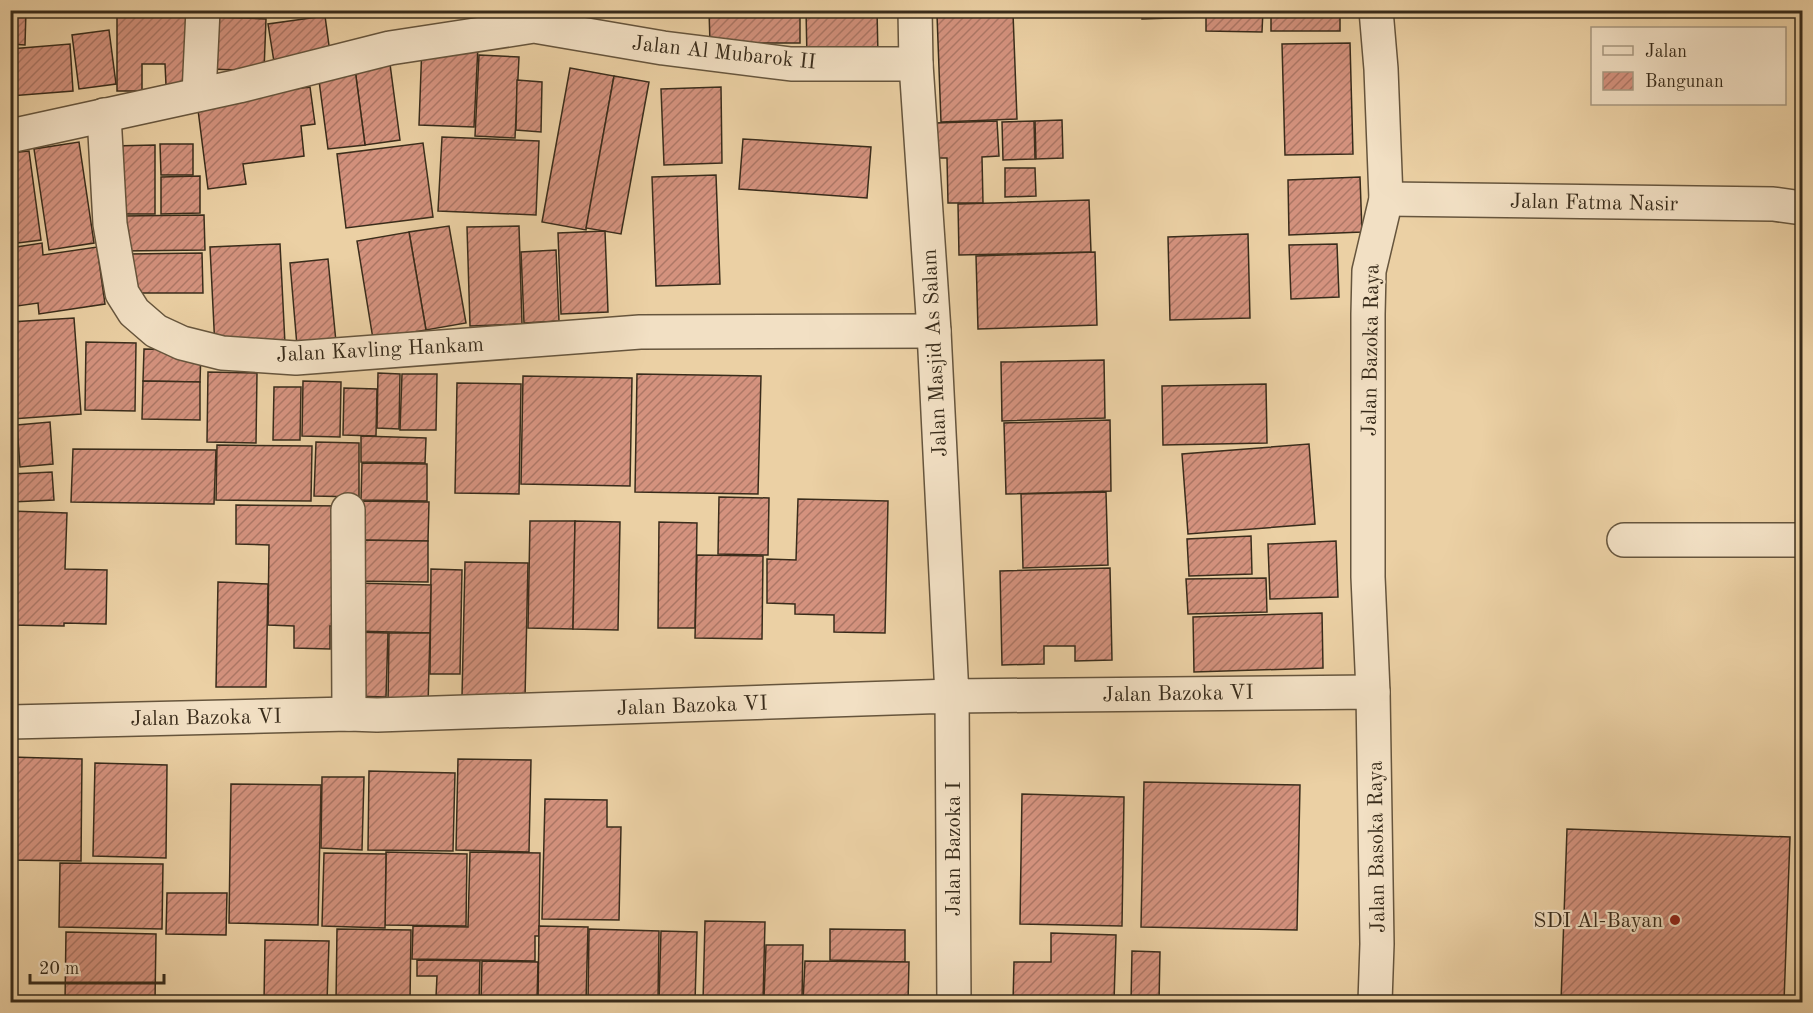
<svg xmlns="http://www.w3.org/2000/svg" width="1813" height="1013" viewBox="0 0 1813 1013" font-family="'Old Standard TT',serif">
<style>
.building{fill:url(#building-hatch);stroke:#392c1b;stroke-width:1.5}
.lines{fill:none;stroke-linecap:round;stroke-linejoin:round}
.minor-casing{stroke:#66553d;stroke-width:36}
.tertiary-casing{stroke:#66553d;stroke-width:36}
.minor{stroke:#f2e0c4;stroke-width:33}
.tertiary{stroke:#f2e0c4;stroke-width:33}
.poi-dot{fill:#8f2418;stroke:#f2e0c4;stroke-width:2}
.labels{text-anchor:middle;stroke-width:4.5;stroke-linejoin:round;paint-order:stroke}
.street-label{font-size:21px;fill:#392c1b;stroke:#f2e0c4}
.poi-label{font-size:21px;fill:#392c1b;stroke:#f2e0c4;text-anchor:end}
</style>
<defs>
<pattern id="building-hatch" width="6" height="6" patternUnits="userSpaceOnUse" patternTransform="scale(1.5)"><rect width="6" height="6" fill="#d4927e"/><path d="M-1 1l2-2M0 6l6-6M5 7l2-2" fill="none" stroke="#ad7766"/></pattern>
</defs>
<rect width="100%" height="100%" fill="#ebd0a4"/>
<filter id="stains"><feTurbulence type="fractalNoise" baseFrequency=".00333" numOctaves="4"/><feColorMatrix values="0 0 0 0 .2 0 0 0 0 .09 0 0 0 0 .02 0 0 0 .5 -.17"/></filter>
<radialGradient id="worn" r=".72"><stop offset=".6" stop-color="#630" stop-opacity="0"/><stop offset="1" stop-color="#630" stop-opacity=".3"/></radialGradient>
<g class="building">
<path d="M10,10H26L25,45L10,44Z"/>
<rect x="34" y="10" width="73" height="4"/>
<path d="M117,10H192L193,85H166L165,64H142V91H117Z"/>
<path d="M224,10H291V17L224,15Z"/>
<path d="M439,10H458V14L438,13Z"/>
<path d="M709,10H800V43H710Z"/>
<path d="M806,10H877L878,56L807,58Z"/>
<path d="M1142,10H1202L1203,17L1142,19Z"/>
<path d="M1206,10H1263L1262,32L1206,31Z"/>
<rect x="1271" y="10" width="69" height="21"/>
<path d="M1013,13L1017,119L941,122L937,15Z"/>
<path d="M325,16L330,53L274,62L268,24Z"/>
<path d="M213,17L266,19L264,71L211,69Z"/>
<path d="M109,30L116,84L79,89L72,35Z"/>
<path d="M1350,43L1353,154L1285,155L1282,44Z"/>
<path d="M70,44L73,91L10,96V49Z"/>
<path d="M422,44L478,46L474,127L419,125Z"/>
<path d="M479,55L519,57L515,138L475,136Z"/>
<path d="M390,64L400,140L365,145L355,69Z"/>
<path d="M570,68L614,76L586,230L542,222Z"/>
<path d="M355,69L365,145L328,149L318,73Z"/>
<path d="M614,76L649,82L621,234L586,228Z"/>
<path d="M517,80L542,82L541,132L516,130Z"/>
<path d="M310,87L315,124L301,126L304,156L243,164L246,184L208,189L197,102Z"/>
<path d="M721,87L722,163L664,165L661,89Z"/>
<path d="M1062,120L1063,158L1036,159L1035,121Z"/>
<path d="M997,121L999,156L982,157L983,203H948L947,158H936L935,123Z"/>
<path d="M1034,121L1035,159L1003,160L1002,122Z"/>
<path d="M442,137L539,141L536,215L438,211Z"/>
<path d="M743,139L871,147L867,198L739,189Z"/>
<path d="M79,142L94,243L49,250L34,149Z"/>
<path d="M423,143L433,217L346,228L337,154Z"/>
<path d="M160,144H193V175H161Z"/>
<path d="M155,145V214H112V146Z"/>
<path d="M29,151L41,240L10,244V153Z"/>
<path d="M1005,168H1035L1036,196L1005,197Z"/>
<path d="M716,175L720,284L656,286L652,177Z"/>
<path d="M200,176V213L161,214V177Z"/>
<path d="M1360,177L1362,232L1289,235L1288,180Z"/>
<path d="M1089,200L1091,252L959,255L958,204Z"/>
<path d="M204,215L205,250L122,251V216Z"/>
<path d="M449,226L466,323L426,330L409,232Z"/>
<path d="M519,226L522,324L470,326L467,227Z"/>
<path d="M605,231L608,312L561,314L558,233Z"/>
<path d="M409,232L426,330L373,339L357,241Z"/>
<path d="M1248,234L1250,318L1170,320L1168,237Z"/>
<path d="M42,243L43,255L97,247L105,304L39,314L38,303L10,307V248Z"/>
<path d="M280,244L285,344L215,348L210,247Z"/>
<path d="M1337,244L1339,297L1291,299L1289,245Z"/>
<path d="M556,250L559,321L524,323L521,252Z"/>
<path d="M1095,252L1097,325L978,329L976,256Z"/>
<path d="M202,253L203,293H129V254Z"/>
<path d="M328,259L336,342L297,346L290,263Z"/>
<path d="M74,318L81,414L12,419L10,322Z"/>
<path d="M86,342L136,343L135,411L85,410Z"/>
<path d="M144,349L201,350L200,382L143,381Z"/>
<path d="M1104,360L1105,418L1002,421L1001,362Z"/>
<path d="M208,372L257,373L256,443L207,442Z"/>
<path d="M378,373L400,374L399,429L377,428Z"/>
<path d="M402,374H437L436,430H400Z"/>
<path d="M637,374L761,376L758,494L635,492Z"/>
<path d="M523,376L632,378L630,486L521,484Z"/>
<path d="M143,381L200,382V420L142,419Z"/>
<path d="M303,381L341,382L340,437L302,436Z"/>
<path d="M457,383L521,384L519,494L455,493Z"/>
<path d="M1266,384L1267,443L1163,445L1162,386Z"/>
<path d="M274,387H301L300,440H273Z"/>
<path d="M344,388L377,389L376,436L343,435Z"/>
<path d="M1110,420L1111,491L1006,494L1004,423Z"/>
<path d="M50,422L53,464L20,467L17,425Z"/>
<path d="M361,436L426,438L425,463L361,462Z"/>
<path d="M316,442L359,443V497L314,496Z"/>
<path d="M1309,444L1315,524L1188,534L1182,454Z"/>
<path d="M217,445L312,446L311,501L216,500Z"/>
<path d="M73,449L216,450L214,504L71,502Z"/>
<path d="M362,463L427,464V501L361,500Z"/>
<path d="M52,472L54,500L12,502L11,474Z"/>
<path d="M1106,492L1108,565L1023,568L1021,494Z"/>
<path d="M719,497L769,498L768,555L718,554Z"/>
<path d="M798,499L888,501L885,633L834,632V615L795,614V604L767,603V559L796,560Z"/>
<path d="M352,501L429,502L428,541L352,540Z"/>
<path d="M236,505L345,506L343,626H330V649L294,648V626L268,625L269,545L236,544Z"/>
<path d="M10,511L67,513L65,569L107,570L106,624L64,623V626L10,625Z"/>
<path d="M530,521H575L573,629L528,628Z"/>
<path d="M575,521L620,522L618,630L573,629Z"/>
<path d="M659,522L697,523L695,628H658Z"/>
<path d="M1251,536L1252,574L1189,576L1187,539Z"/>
<path d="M352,540L428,541V582L351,581Z"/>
<path d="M1336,541L1338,597L1270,599L1268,544Z"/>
<path d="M697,555L763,556L762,639L695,638Z"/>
<path d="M465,562L528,563L525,699L462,697Z"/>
<path d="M1110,568L1112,660L1075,661V646H1044V664L1002,665L1000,571Z"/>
<path d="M431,569L462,570L460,674H430Z"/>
<path d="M1266,578L1267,612L1188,614L1186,579Z"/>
<path d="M218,582L268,584L266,687H216Z"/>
<path d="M355,583L431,585L430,633L354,631Z"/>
<path d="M1322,613L1323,668L1194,672L1193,617Z"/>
<path d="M354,632L388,633L386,697L353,696Z"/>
<path d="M389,633H430L428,705L388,703Z"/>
<path d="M10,757L82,759L81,861L10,860Z"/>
<path d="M458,759L531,760L529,852L456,850Z"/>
<path d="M95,763L167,765L166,858L93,856Z"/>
<path d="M369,771L455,773L453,851L368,850Z"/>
<path d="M322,777H364L362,850L321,848Z"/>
<path d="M1144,782L1300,785L1297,930L1141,927Z"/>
<path d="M231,784L321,785L318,925L229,923Z"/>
<path d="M1022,794L1124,797L1122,926L1020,924Z"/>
<path d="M545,799L607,800V827H621L619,920L542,919Z"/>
<path d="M1567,829L1790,837L1784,1002H1561Z"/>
<path d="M386,852L467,854L466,926L385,925Z"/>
<path d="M470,852L540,853L539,936H535V961L412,959L413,926L468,927Z"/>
<path d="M324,853L386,854L385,928L322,926Z"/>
<path d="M60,863L163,864L162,929L59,927Z"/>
<path d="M167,893H227L226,935L166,934Z"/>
<path d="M705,921L765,922L763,1002H703Z"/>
<path d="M539,926L588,927L586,1002H538Z"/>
<path d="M337,929L411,930L410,1002H336Z"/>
<path d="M589,929L659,931L658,1002H588Z"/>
<path d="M830,929L905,930V962L830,960Z"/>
<path d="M661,931L697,932L695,1002H659Z"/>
<path d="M66,932L156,934L155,1002H65Z"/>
<path d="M1051,933L1116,935L1114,1002H1013L1014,962H1051Z"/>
<path d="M265,940L329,941L327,1002H264Z"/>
<path d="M766,945H803L802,1000L764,998Z"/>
<path d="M1132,951L1160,952L1159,1002H1131Z"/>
<path d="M417,960L480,961L479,1002H462V997H436L437,976H417Z"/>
<path d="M482,961L538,962L537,1002H481Z"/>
<path d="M805,961L909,962L908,1002H803Z"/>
</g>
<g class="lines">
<defs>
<g id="minor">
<path d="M199,94L203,10"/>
<path d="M104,115L110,224L122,293L134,312L156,331L182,343L222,353L296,358L640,332L934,331"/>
<path d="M10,136L239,86L390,48L534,26L663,48L791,64H916"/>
<path d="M1386,199L1773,204L1802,208"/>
<path d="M348,510L349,714"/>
<path d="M1624,540H1802"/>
<path d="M1373,692L1368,577V314L1369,271L1386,199L1381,69L1376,10"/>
<path d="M10,722L349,714L377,715L952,696L954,1002"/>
</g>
<path id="tertiary" d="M915,10L916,64L934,331L952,696L1373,692L1377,944L1375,1002"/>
</defs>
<use href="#minor" class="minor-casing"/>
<use href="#tertiary" class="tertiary-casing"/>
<use href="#minor" class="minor"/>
<use href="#tertiary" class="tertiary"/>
</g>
<circle class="poi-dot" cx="1675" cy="920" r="6"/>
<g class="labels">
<g class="street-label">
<text transform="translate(724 52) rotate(6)" y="7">Jalan Al Mubarok II</text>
<text transform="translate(1594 202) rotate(1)" y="7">Jalan Fatma Nasir</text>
<text transform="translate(380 349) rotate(-3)" y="7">Jalan Kavling Hankam</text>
<text transform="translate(1370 350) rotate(-89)" y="7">Jalan Bazoka Raya</text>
<text transform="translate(934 353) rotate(-93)" y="7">Jalan Masjid As Salam</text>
<text transform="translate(1178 693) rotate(-1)" y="7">Jalan Bazoka VI</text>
<text transform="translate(692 705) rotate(-2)" y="7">Jalan Bazoka VI</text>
<text transform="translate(206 717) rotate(-1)" y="7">Jalan Bazoka VI</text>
<text transform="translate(1376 847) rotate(-91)" y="7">Jalan Basoka Raya</text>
<text transform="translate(953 849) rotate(-90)" y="7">Jalan Bazoka I</text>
</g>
<g class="poi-label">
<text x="1663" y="927">SDI Al-Bayan</text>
</g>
</g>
<rect width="1813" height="1013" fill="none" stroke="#ebd0a4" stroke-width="36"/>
<rect x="12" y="12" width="1789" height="989" fill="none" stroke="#392c1b" stroke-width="3"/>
<rect x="18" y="18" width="1777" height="977" fill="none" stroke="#392c1b" stroke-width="1.5"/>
<rect x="1591" y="27" width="195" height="78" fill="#f2e0c4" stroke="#a89880" stroke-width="1.5"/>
<rect x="1603" y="46" width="30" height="9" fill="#f2e0c4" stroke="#a89880" stroke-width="1.5"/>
<text x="1645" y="57" font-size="18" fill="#392c1b">Jalan</text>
<rect x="1603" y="72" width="30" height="18" fill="url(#building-hatch)" stroke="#a89880" stroke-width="1.5"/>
<text x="1645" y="87" font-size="18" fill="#392c1b">Bangunan</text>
<path d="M30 974v9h134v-9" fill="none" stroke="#392c1b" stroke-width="3"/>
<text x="39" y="974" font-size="18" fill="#392c1b" stroke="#f2e0c4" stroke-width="4.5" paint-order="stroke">20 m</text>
<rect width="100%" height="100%" filter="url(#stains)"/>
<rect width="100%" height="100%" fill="url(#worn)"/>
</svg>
